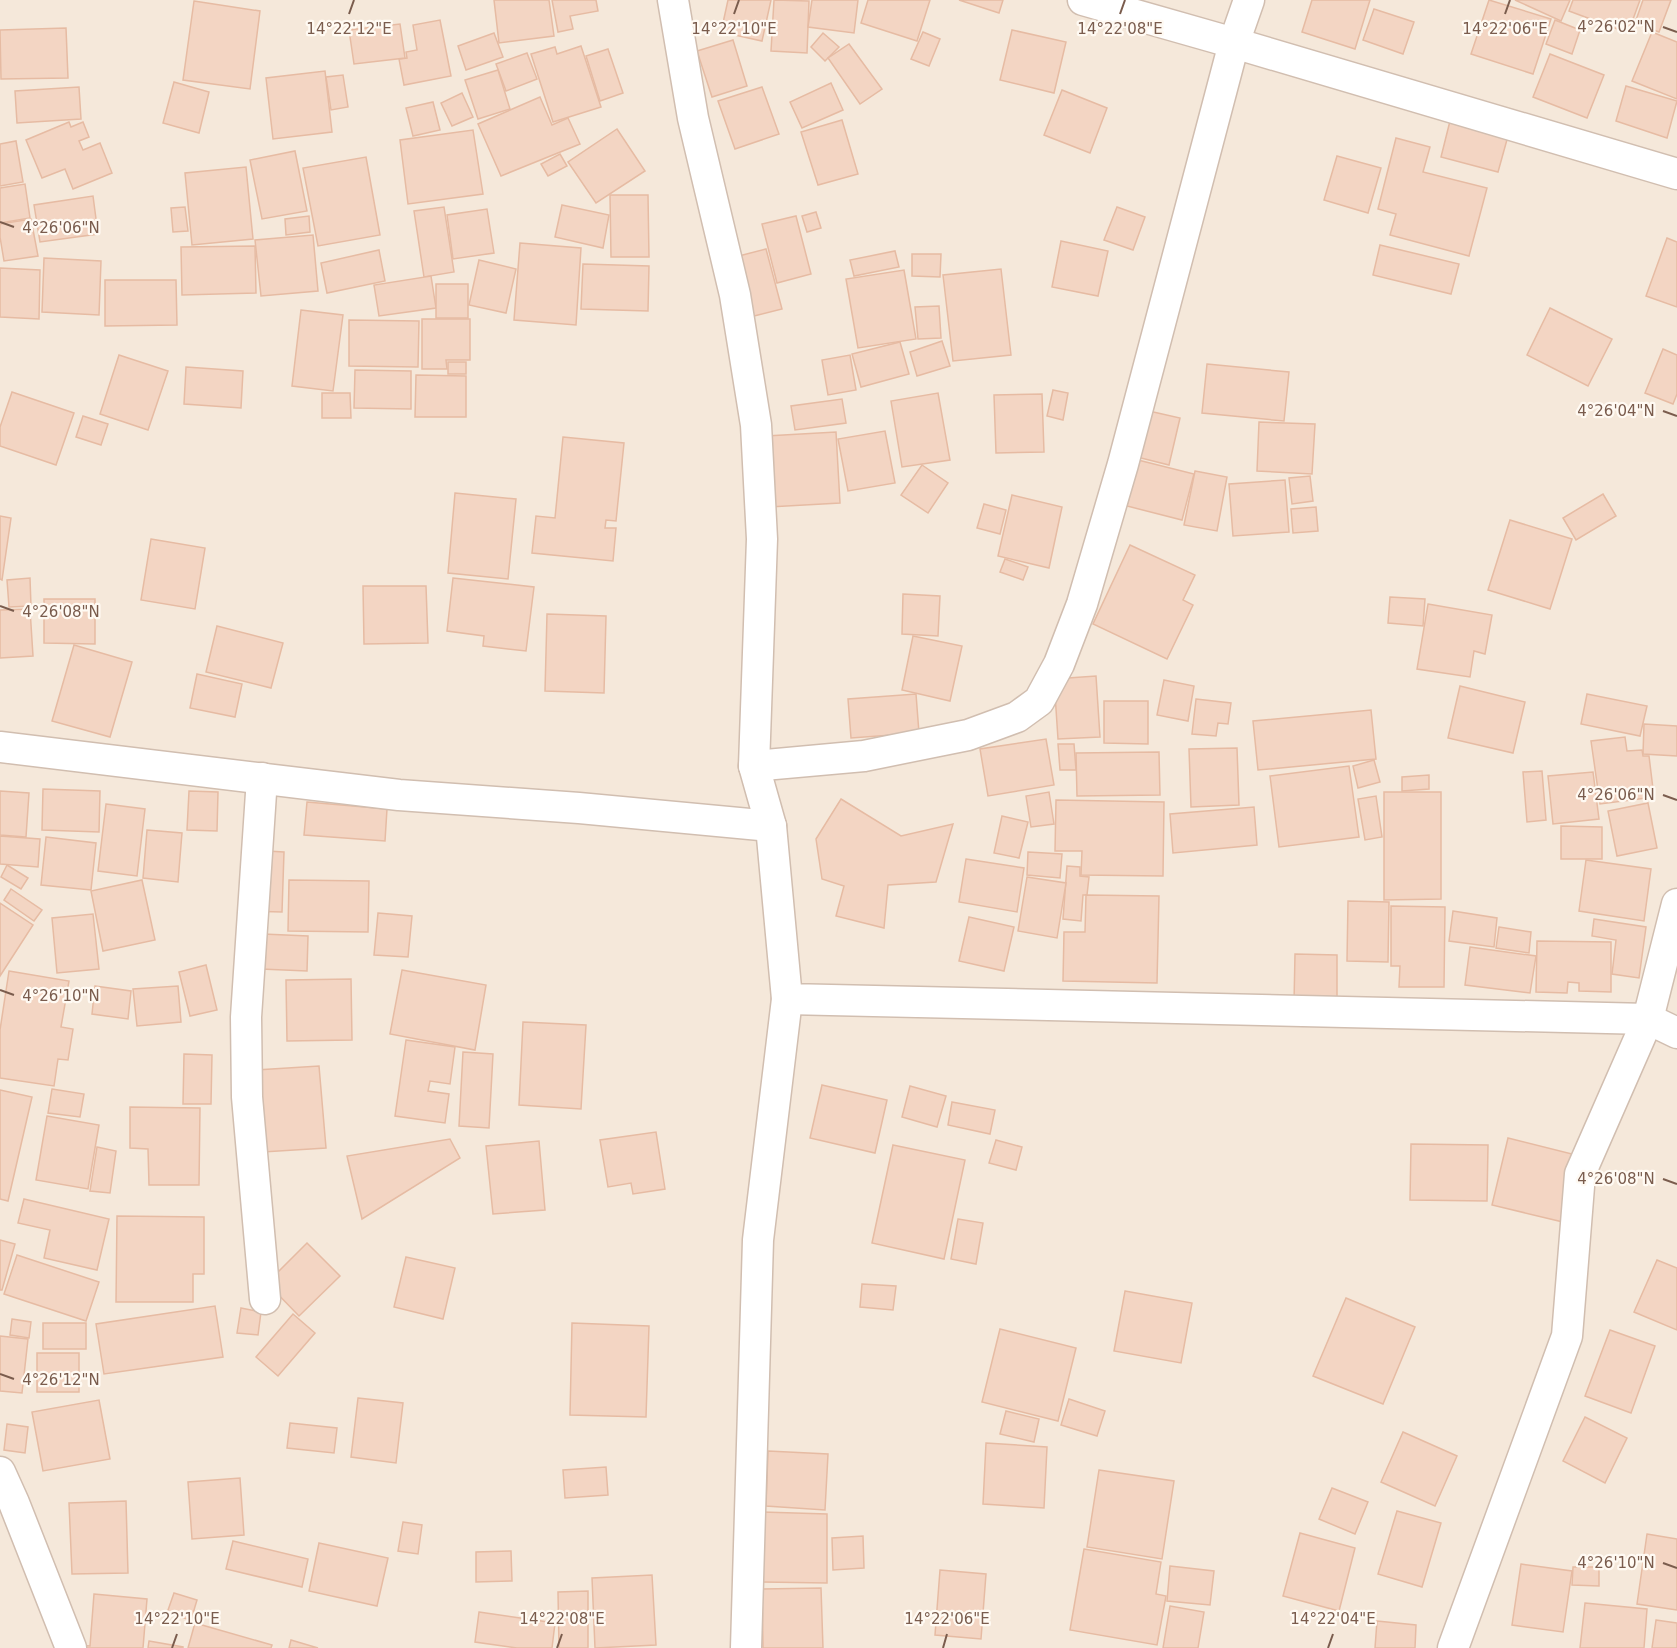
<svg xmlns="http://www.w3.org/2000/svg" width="1677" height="1648" viewBox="0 0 1677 1648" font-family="'DejaVu Sans',sans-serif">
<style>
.residential{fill:#f5e8da}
.building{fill:#f3d5c3;stroke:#e6bba3;stroke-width:1.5}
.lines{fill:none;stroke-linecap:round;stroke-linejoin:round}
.street-casing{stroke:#d1beb0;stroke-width:33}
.street{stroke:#fff;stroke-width:30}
.ticks{fill:none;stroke:#7a5c4d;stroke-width:2}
.ticks-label{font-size:15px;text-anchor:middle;fill:#7a5c4d;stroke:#fffaf3;stroke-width:4.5;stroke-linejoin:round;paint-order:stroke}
</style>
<rect width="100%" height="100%" fill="#fdf6ec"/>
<rect class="residential" x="0" y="0" width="1677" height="1648"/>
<g class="building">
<path d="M494,0H549L554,36L499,43Z"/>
<path d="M552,0H596L598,11L570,16L573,29L558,32Z"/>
<path d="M728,0H771L762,41L721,32Z"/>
<path d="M774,0L809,1L807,53L771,51Z"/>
<path d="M812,0H858L854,33L808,27Z"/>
<path d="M868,0H930L917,41L861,23Z"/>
<path d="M959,0H1003L999,13Z"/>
<path d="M1312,0H1370L1355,49L1302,32Z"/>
<path d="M1489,0L1551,19L1533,74L1471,54Z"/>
<path d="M1515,0H1570L1561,21Z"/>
<path d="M1573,0H1640L1628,33L1569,11Z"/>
<path d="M1643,0H1671L1659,32L1635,23Z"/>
<path d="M194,1L260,11L250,89L183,80Z"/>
<path d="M1374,9L1414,22L1403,54L1363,40Z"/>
<path d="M440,20L451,76L404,85L399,59L407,58L406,52L417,50L413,25Z"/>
<path d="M1555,20L1580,30L1572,54L1546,44Z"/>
<path d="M400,24L405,58L354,64L349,30Z"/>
<path d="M66,28L68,78L1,79L0,30Z"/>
<path d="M1012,30L1066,42L1054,93L1000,80Z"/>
<path d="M923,32L940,39L929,66L911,59Z"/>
<path d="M1652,32L1677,42V99L1632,81Z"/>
<path d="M494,33L503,57L466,70L458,46Z"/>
<path d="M823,33L839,47L825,61L811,47Z"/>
<path d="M733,40L747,86L712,97L697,51Z"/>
<path d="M849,44L882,89L860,104L828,58Z"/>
<path d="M581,46L601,107L553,122L531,54L555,47L557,54Z"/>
<path d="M608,49L623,93L600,101L586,56Z"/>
<path d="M527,53L537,79L506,91L496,64Z"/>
<path d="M1550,54L1604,75L1587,118L1533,97Z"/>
<path d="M498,70L510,109L478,119L465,80Z"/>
<path d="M325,71L332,132L273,139L266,78Z"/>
<path d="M343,75L348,107L331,110L326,77Z"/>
<path d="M174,82L209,92L199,133L163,123Z"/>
<path d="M831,83L843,110L802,128L790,102Z"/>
<path d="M1626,86L1677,101L1667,138L1616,121Z"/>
<path d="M79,87L81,119L17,123L15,91Z"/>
<path d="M762,87L779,134L735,149L718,101Z"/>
<path d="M1062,90L1107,108L1090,153L1044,135Z"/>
<path d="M462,93L473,117L452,126L441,103Z"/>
<path d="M540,97L552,125L568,118L580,144L501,176L478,124Z"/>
<path d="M433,102L440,130L413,136L406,108Z"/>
<path d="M842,120L858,174L818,185L801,132Z"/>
<path d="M1450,121L1508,136L1498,172L1441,157Z"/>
<path d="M69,122L71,127L83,122L89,137L79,141L83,150L100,143L112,173L73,189L65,169L42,178L26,140Z"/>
<path d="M617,129L645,171L596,203L568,162Z"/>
<path d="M473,130L483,194L408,204L400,140Z"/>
<path d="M1396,138L1430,147L1423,172L1487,188L1469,256L1390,235L1396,214L1378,209Z"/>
<path d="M16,141L23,182L0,186V144Z"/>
<path d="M295,151L307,211L262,219L250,160Z"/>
<path d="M560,154L567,166L548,176L541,164Z"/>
<path d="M1337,156L1381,168L1368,213L1324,200Z"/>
<path d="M366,157L380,235L318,246L303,168Z"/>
<path d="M246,167L253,239L192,245L185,173Z"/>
<path d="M25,184L30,218L0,223V188Z"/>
<path d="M610,195H648L649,257H611Z"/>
<path d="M93,196L98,234L40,242L34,205Z"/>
<path d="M562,205L609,215L603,248L555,237Z"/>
<path d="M185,207L188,231L173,232L171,208Z"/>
<path d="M444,207L454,272L424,277L414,211Z"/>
<path d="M1117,207L1145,217L1133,250L1104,240Z"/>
<path d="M487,209L494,253L453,259L447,215Z"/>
<path d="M816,212L821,228L807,232L802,216Z"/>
<path d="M309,216L310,232L286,235L285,219Z"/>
<path d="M796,216L811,274L777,283L762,224Z"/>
<path d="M31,219L38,256L4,261L0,237V224Z"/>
<path d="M313,235L318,291L261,296L255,240Z"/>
<path d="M1667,238L1677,242V307L1646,296Z"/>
<path d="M1061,241L1108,251L1098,296L1052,287Z"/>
<path d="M520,243L581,248L576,325L514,320Z"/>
<path d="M1380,245L1459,264L1451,294L1373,275Z"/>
<path d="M255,246L256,293L182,295L181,247Z"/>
<path d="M766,249L782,309L746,318L731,258Z"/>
<path d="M379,250L385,281L327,293L321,263Z"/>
<path d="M895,251L899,267L854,276L850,260Z"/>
<path d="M912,254H941L940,277L912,276Z"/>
<path d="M44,258L101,261L99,315L42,312Z"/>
<path d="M479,260L516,269L506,313L469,305Z"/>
<path d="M583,264L649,266L648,311L581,309Z"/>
<path d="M0,268L40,270L39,319L0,317Z"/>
<path d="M1001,269L1011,355L953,361L943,275Z"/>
<path d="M904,270L916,339L858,348L846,279Z"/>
<path d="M431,276L436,308L379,316L374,285Z"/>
<path d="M105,280H176L177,325L105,326Z"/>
<rect x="436" y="284" width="32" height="34"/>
<path d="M939,306L941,338L918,339L915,307Z"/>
<path d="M1550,308L1612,339L1588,386L1527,355Z"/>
<path d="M301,310L343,315L333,391L292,386Z"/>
<path d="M422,319H470V360H446L447,369H422Z"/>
<path d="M349,320L419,321L418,367L349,366Z"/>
<path d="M942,341L950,366L917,376L910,352Z"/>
<path d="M900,342L909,374L861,387L852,354Z"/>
<path d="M1663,349L1677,355V394L1673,404L1645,393Z"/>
<path d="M119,355L168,371L148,430L100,414Z"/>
<path d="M850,355L856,390L828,395L822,360Z"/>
<rect x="448" y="362" width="18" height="12"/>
<path d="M1207,364L1289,372L1284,421L1202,413Z"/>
<path d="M186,367L243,371L241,408L184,404Z"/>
<path d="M355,370L411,371V409L354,408Z"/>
<path d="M416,375L466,376V417H415Z"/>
<path d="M1053,390L1068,393L1063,420L1047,416Z"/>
<path d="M12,392L74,413L56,465L0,446V427Z"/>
<path d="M322,393H350L351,418H322Z"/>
<path d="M938,393L950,460L902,467L891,401Z"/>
<path d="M1042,394L1044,452L996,453L994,395Z"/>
<path d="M842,399L846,423L795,430L791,406Z"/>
<path d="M1149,411L1180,418L1169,465L1137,457Z"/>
<path d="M83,416L108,424L101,445L76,437Z"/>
<path d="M1259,422L1315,424L1312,474L1257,471Z"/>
<path d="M885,431L895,483L848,491L838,439Z"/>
<path d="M836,432L840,503L769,507L766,436Z"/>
<path d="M563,437L624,443L616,521L606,520L605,528H616L613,561L532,553L536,516L555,518Z"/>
<path d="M1138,460L1194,474L1182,520L1127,506Z"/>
<path d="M922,465L948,483L928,513L901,495Z"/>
<path d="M1195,471L1227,477L1217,531L1184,525Z"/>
<path d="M1310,476L1313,501L1292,504L1289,478Z"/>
<path d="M1285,480L1289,532L1233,536L1229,484Z"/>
<path d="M455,493L516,499L508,579L448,573Z"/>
<path d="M1603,494L1616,516L1576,540L1563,518Z"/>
<path d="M1012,495L1062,507L1049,568L998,556Z"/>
<path d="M984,504L1006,510L1000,534L977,528Z"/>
<path d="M1316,507L1318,531L1293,533L1291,509Z"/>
<path d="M0,516L11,518L2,580L0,579Z"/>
<path d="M1510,520L1572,539L1550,609L1488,590Z"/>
<path d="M151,539L205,548L195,609L141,600Z"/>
<path d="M1130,545L1195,575L1183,600L1193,605L1167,659L1093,624Z"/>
<path d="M1005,559L1028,567L1023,580L1000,572Z"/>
<path d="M30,578L31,606L9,607L7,580Z"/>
<path d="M453,578L534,587L526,651L483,646L484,636L447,631Z"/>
<path d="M363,586H426L428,643L364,644Z"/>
<path d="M903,594L940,596L938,636L902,634Z"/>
<path d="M1390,597L1425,599L1423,626L1388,623Z"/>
<path d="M44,599H95V644L44,643Z"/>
<path d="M1428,604L1492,615L1485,654L1474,651L1470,677L1417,669Z"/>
<path d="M30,609L33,656L0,658V610Z"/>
<path d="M547,614L606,616L604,693L545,691Z"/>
<path d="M217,626L283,643L271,688L206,672Z"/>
<path d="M913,636L962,646L950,701L902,690Z"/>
<path d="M74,645L132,662L110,737L52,721Z"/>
<path d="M197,674L242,684L235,717L190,708Z"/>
<path d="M1096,676L1100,737L1058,739L1054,679Z"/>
<path d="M1164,680L1194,686L1188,721L1157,715Z"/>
<path d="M1460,686L1525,702L1513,753L1448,738Z"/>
<path d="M916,694L919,733L851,738L848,699Z"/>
<path d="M1587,694L1647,706L1640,736L1581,724Z"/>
<path d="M1196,699L1231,703L1228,724L1218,723L1216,736L1192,734Z"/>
<path d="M1104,701H1148V744L1104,743Z"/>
<path d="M1371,710L1376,759L1258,770L1253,721Z"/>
<path d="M1644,724L1677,726V756L1643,754Z"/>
<path d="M1625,737L1627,751L1642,750L1643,756H1649L1654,797L1600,804L1591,741Z"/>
<path d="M1046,739L1054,785L988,796L980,749Z"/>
<path d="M1058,744H1074L1076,770H1060Z"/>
<path d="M1237,748L1239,805L1191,807L1189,749Z"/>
<path d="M1159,752L1160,795L1077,796L1076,753Z"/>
<path d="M1374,760L1380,782L1358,788L1353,766Z"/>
<path d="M1349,766L1359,837L1279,847L1270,776Z"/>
<path d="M1542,771L1546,820L1527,822L1523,772Z"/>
<path d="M1593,772L1599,819L1553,824L1548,776Z"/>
<path d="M1429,775V789L1402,791V777Z"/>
<path d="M43,789L100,791L99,832L42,830Z"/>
<path d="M0,791L29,793L26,837L0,835Z"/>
<path d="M189,791L218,792L217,831L187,830Z"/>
<path d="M1049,792L1054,824L1031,827L1026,796Z"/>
<path d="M1384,792H1441V899L1384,900Z"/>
<path d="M1376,796L1382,837L1365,840L1358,799Z"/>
<path d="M841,799L901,836L953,824L936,882L888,885L884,928L836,916L844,886L822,879L816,839Z"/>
<path d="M1056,800L1164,802L1163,876L1081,875L1082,851H1055Z"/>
<path d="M307,802L387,809L385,841L304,835Z"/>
<path d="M1648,803L1657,848L1617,856L1608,811Z"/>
<path d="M106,804L145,809L137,876L98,871Z"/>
<path d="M1254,807L1257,845L1173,853L1170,814Z"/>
<path d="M1002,816L1028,822L1019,858L994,853Z"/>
<path d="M1561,826L1602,827V859H1561Z"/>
<path d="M147,830L182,833L178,882L143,878Z"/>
<path d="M0,836L40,839L38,867L0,864Z"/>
<path d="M46,837L96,843L91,890L41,885Z"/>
<path d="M248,850L284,852L282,912L245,911Z"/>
<path d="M1028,852L1062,854L1060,878L1027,875Z"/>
<path d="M966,859L1024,868L1017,912L959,902Z"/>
<path d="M1586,860L1651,869L1644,921L1579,911Z"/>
<path d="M7,865L28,878L21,889L1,877Z"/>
<path d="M1067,866L1080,867V876L1089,877L1087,895H1083L1081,921L1063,919Z"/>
<path d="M1027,877L1066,883L1057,938L1018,931Z"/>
<path d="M142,880L155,940L103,951L91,891Z"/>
<path d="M289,880L369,881L368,932L288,931Z"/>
<path d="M11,889L42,910L34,921L4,900Z"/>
<path d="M1086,895L1159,896L1157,983L1063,981L1064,932H1085Z"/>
<path d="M1348,901L1389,902L1388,962L1347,961Z"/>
<path d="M0,903L33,925L0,976Z"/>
<path d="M1391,906L1445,907L1444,987H1399L1400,966H1391Z"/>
<path d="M1453,911L1497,918L1494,947L1449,941Z"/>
<path d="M378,913L412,916L408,957L374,955Z"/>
<path d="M93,914L99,969L57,973L52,918Z"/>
<path d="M969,917L1014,927L1004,971L959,961Z"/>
<path d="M1594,919L1646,927L1639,978L1612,974L1616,940L1592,936Z"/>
<path d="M1499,927L1531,932L1529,953L1496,948Z"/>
<path d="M263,934L308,936L307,971L261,969Z"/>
<path d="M1537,941L1611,942V992L1579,991V983L1568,982L1567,993L1536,992Z"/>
<path d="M1470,947L1536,956L1530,993L1465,985Z"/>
<path d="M1295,954L1337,955V1003H1294Z"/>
<path d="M206,965L217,1010L190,1016L179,972Z"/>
<path d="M402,970L486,985L475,1050L390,1034Z"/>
<path d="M9,971L69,981L61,1027L73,1029L68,1060L58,1059L54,1086L0,1078V1030Z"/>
<path d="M351,979L352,1040L287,1041L286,980Z"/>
<path d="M95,986L131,991L128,1019L92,1014Z"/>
<path d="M178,986L181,1022L137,1026L133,989Z"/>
<path d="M523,1022L586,1025L581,1109L519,1105Z"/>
<path d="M406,1040L455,1047L450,1084L430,1081L428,1091L449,1094L445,1123L395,1116Z"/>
<path d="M463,1052L493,1054L489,1128L459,1126Z"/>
<path d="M184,1054L212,1055L211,1104H183Z"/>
<path d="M319,1066L326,1148L263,1152L256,1070Z"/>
<path d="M822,1085L887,1100L875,1153L810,1138Z"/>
<path d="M910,1086L946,1096L937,1127L902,1117Z"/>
<path d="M52,1089L84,1094L80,1117L48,1113Z"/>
<path d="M0,1090L32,1097L8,1201L0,1199Z"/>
<path d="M952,1102L995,1110L990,1134L948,1125Z"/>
<path d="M130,1107L200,1108L199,1185H149L148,1149L130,1148Z"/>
<path d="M47,1116L99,1125L88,1189L36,1180Z"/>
<path d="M656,1132L665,1189L633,1194L631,1183L608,1187L600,1140Z"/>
<path d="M1508,1138L1580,1156L1563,1222L1492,1205Z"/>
<path d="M450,1139L460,1158L362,1219L347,1156Z"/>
<path d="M996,1140L1022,1147L1016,1170L989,1163Z"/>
<path d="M539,1141L545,1210L493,1214L486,1146Z"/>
<path d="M1411,1144L1488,1145L1487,1201L1410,1200Z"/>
<path d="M893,1145L965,1160L944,1259L872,1243Z"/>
<path d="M97,1147L116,1151L110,1193L90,1191Z"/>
<path d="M24,1199L109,1219L97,1270L44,1258L50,1230L18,1223Z"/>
<path d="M117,1216L204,1217V1274H193V1302H116Z"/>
<path d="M958,1219L983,1223L976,1264L951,1259Z"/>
<path d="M0,1240L15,1244L2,1290H0Z"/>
<path d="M307,1243L340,1276L299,1316L267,1283Z"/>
<path d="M17,1255L99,1282L86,1321L4,1294Z"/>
<path d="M406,1257L455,1268L443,1319L394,1307Z"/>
<path d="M1657,1260L1677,1268V1330L1634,1312Z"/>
<path d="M862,1284L896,1286L893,1310L860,1307Z"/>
<path d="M1125,1291L1192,1303L1181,1363L1114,1351Z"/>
<path d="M1346,1298L1415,1327L1383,1404L1313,1376Z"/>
<path d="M215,1306L223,1357L104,1374L96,1324Z"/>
<path d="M241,1308L261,1312L258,1335L237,1333Z"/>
<path d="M293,1314L315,1333L278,1376L256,1357Z"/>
<path d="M12,1319L31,1322L29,1338L10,1335Z"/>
<rect x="43" y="1323" width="43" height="26"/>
<path d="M572,1323L649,1326L646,1417L570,1415Z"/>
<path d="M1000,1329L1076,1348L1058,1421L982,1402Z"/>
<path d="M1610,1330L1655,1346L1631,1413L1585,1396Z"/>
<path d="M0,1336L28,1339L22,1393L0,1391Z"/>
<rect x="37" y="1353" width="42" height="39"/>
<path d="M358,1398L403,1403L396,1463L351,1457Z"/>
<path d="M1069,1399L1105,1411L1097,1436L1061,1425Z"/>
<path d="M99,1400L110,1459L43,1471L32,1412Z"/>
<path d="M1006,1411L1039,1419L1034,1442L1000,1434Z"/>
<path d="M1585,1417L1627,1438L1605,1483L1563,1461Z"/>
<path d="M290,1423L337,1428L334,1453L287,1448Z"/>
<path d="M7,1424L28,1427L25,1453L4,1450Z"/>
<path d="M1403,1432L1457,1456L1435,1506L1381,1482Z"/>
<path d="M986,1443L1047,1447L1044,1508L983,1504Z"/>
<path d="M768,1451L828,1454L825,1510L766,1506Z"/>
<path d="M606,1467L608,1495L565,1498L563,1470Z"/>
<path d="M1099,1470L1174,1481L1162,1559L1087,1547Z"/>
<path d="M240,1478L244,1535L192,1539L188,1482Z"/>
<path d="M1332,1488L1368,1502L1355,1534L1319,1519Z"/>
<path d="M126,1501L128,1573L72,1574L69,1503Z"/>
<path d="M1397,1511L1441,1523L1422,1587L1378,1574Z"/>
<path d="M761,1512L827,1514V1583L761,1582Z"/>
<path d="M403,1522L422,1525L418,1554L398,1551Z"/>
<path d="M1300,1533L1355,1548L1339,1611L1283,1596Z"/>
<path d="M1647,1534L1677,1539V1610L1637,1604Z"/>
<path d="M863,1536L864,1568L833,1570L832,1538Z"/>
<path d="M233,1541L308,1559L302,1587L226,1569Z"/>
<path d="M319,1543L388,1558L377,1606L309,1591Z"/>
<path d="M1084,1549L1161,1562L1156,1594L1166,1596L1157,1645L1070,1630Z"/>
<path d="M511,1551L512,1581L476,1582V1552Z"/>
<path d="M1521,1564L1572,1571L1563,1632L1512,1625Z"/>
<path d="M1170,1566L1214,1571L1210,1605L1167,1601Z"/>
<path d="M1573,1567H1599V1586L1572,1585Z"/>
<path d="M940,1570L986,1574L981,1639L935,1635Z"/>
<path d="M652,1575L656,1645L595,1648L592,1578Z"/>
<path d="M821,1588L823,1648H763L762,1589Z"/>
<path d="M588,1591V1648H559L558,1592Z"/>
<path d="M174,1593L197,1600L191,1620L167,1613Z"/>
<path d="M94,1594L147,1599L143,1648H78V1645L90,1646Z"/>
<path d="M1585,1603L1647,1609L1644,1648H1580Z"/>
<path d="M1170,1606L1204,1612L1198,1648H1163Z"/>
<path d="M479,1612L555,1623L552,1648H517L475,1642Z"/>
<path d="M1656,1620L1677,1623V1648H1652Z"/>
<path d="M1377,1621L1416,1625L1415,1648H1375Z"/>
<path d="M195,1623L272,1645L271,1648H188Z"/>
<path d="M291,1640L318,1648H289Z"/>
<path d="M149,1641L183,1647V1648H148Z"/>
</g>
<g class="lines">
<defs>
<g id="street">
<path d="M673,0L693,118L735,295L756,425L762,539L754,766L771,826L787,999L1648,1019L1677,1033"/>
<path d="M1083,0L1234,43L1677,174"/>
<path d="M0,747L399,795L579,808L771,826"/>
<path d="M754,766L864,756L968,735L1017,717L1039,701L1059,664L1082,604L1123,464L1234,43L1249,0"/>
<path d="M262,778L246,1017L247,1097L265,1299"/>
<path d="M0,1472L14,1503L71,1648"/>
<path d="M746,1648L758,1240L787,999"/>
<path d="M1453,1648L1567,1336L1580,1174L1648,1019L1677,904"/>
</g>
</defs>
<use href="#street" class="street-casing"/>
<use href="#street" class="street"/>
</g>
<path class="ticks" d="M349,14L354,0M734,14L739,0M1120,14L1125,0M1505,14L1510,0M1663,27L1677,32M0,222L14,227M1663,411L1677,416M0,606L14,611M1663,795L1677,800M0,990L14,995M1663,1179L1677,1184M0,1374L14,1379M1663,1563L1677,1568M172,1648L177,1634M557,1648L562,1634M943,1648L947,1634M1328,1648L1333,1634"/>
<g class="ticks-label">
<text x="1616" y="32">4°26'02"N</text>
<text x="349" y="34">14°22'12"E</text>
<text x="734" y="34">14°22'10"E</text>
<text x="1120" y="34">14°22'08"E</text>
<text x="1505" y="34">14°22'06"E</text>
<text x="61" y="233">4°26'06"N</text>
<text x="1616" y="416">4°26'04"N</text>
<text x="61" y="617">4°26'08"N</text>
<text x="1616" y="800">4°26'06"N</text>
<text x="61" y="1001">4°26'10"N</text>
<text x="1616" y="1184">4°26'08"N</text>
<text x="61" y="1385">4°26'12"N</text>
<text x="1616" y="1568">4°26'10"N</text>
<text x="177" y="1624">14°22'10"E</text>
<text x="562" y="1624">14°22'08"E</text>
<text x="947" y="1624">14°22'06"E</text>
<text x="1333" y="1624">14°22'04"E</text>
</g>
</svg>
